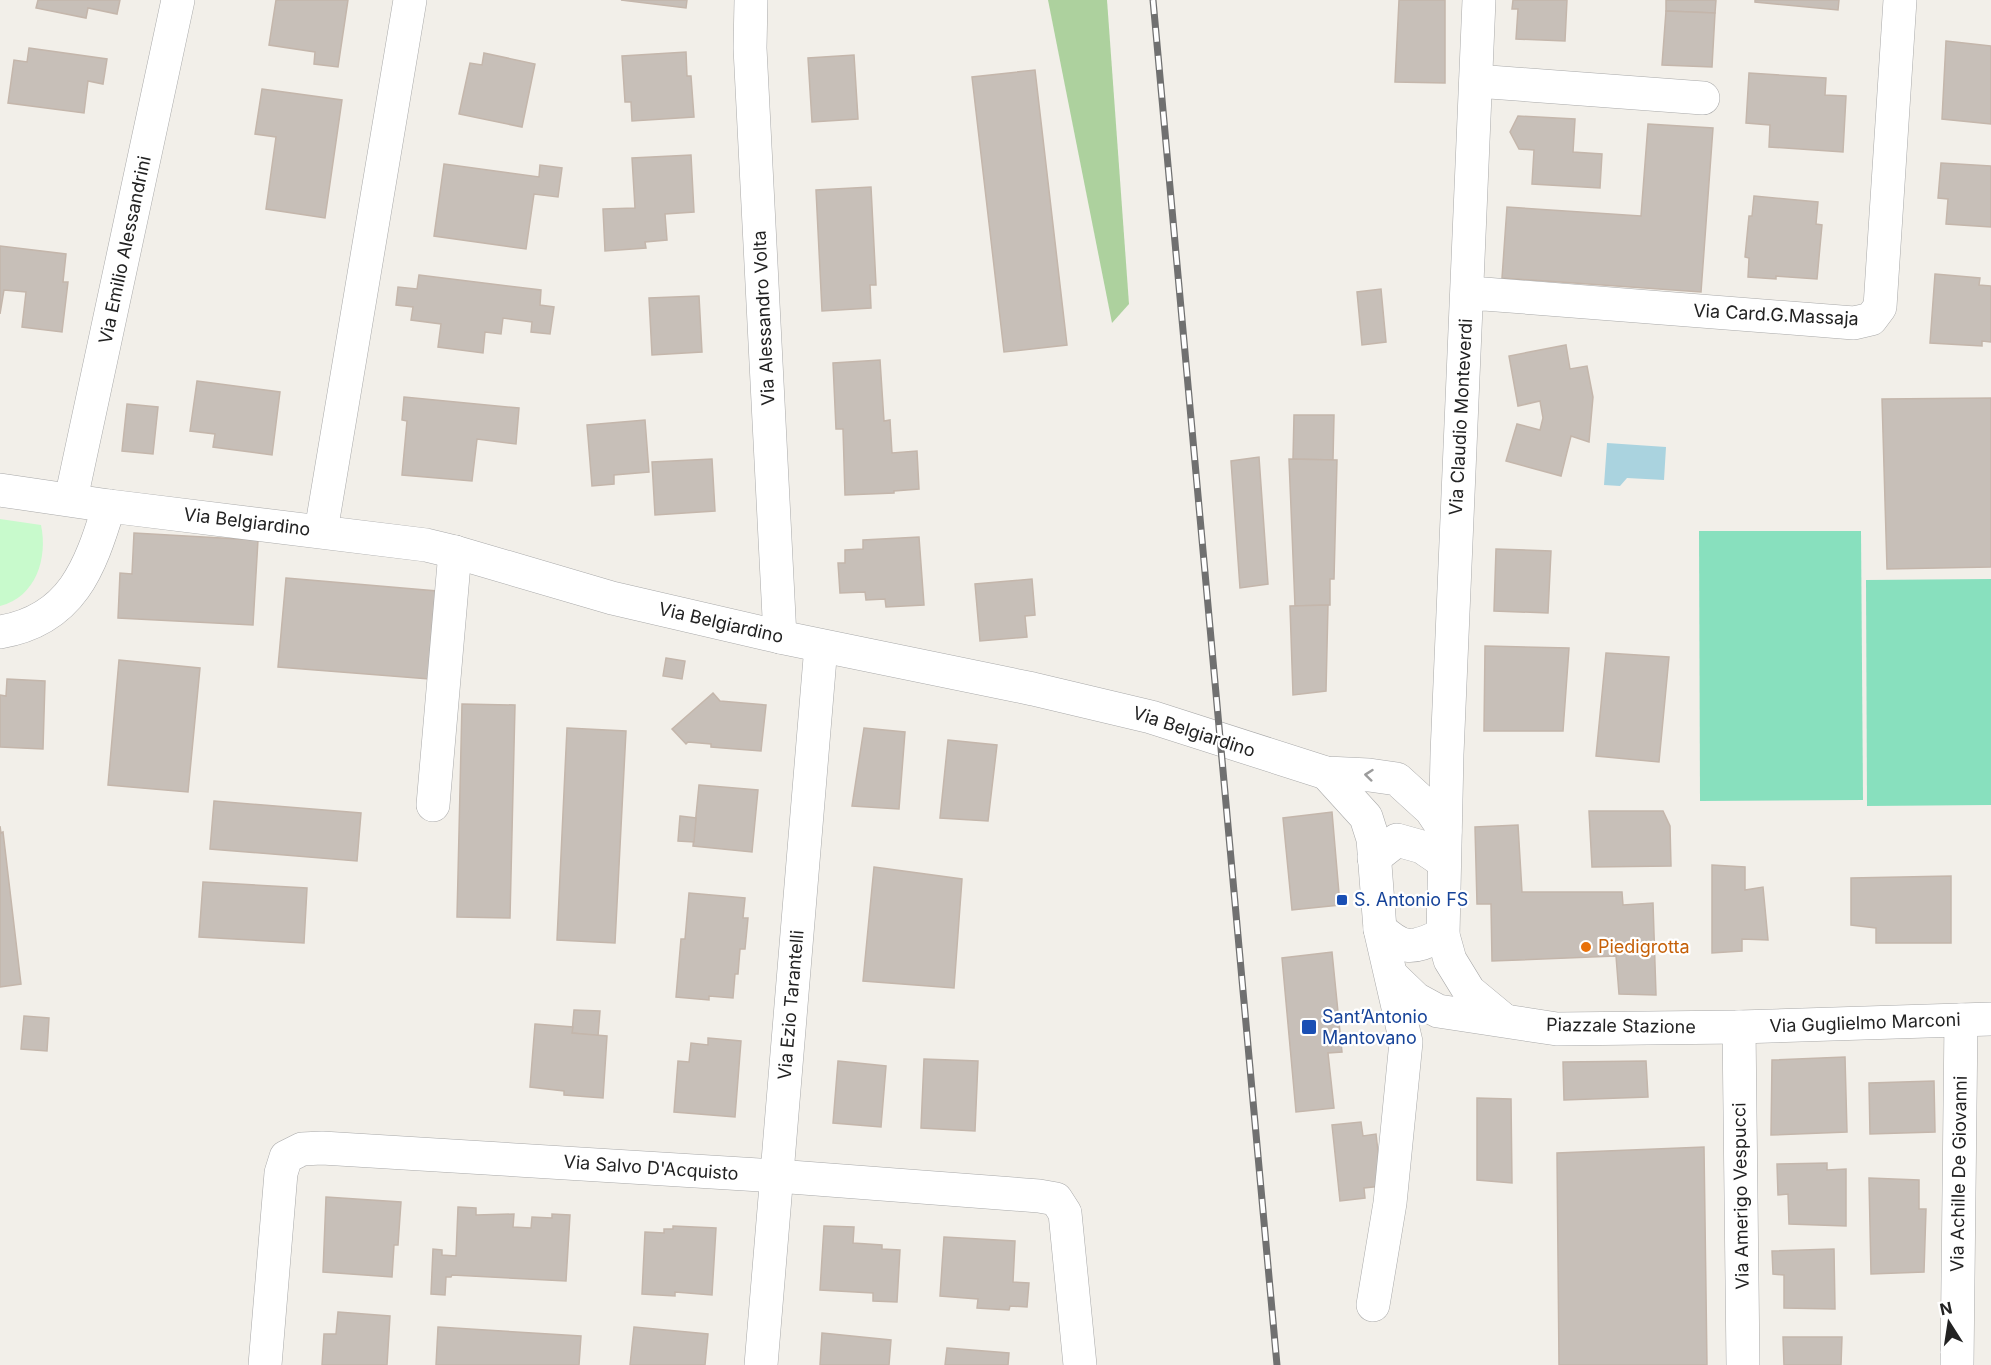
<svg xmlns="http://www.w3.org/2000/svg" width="1991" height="1365" viewBox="0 0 1991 1365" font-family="Inter,sans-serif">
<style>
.forest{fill:#add19e}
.park{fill:#c8facc}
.pitch{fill:#88e0be}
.water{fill:#aad3df}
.building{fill:#c7bfb8;stroke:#c4b6ab;stroke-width:1.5}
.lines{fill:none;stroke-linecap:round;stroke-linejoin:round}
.minor-casing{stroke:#a9a9a9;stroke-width:34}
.minor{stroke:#fff;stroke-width:33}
.rail-casing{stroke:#707070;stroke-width:7}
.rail{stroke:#fff;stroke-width:4.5;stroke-dasharray:14;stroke-linecap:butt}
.oneway{stroke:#9c9c9c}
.transit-dot{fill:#1a4fb4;stroke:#fff;stroke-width:2}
.food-dot{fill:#e8710a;stroke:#fff;stroke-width:2}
.labels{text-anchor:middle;stroke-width:4.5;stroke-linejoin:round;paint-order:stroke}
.street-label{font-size:18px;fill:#222;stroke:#fff}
.transit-label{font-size:18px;fill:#164399;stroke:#fff;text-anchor:start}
.food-label{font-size:18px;fill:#c56008;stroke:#fff;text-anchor:start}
</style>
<rect width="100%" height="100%" fill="#f2efe9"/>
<path class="forest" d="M1048,0H1107L1129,304L1112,323Z"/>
<path class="park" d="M0,519L41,525C48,558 36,597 0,606Z"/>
<g class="pitch">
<path d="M1699,531H1861L1863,800L1700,801Z"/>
<path d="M1991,579V805L1867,806L1866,580Z"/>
</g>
<path class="water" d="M1607,443L1666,447L1664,480L1627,478L1620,486L1604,485Z"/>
<g class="building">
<path d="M38,0H120L117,14L88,8L86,18L36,8Z"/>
<path d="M276,0H348L338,67L314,64L315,52L269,45Z"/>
<path d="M621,0H687L686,8Z"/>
<path d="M1399,0H1445V83L1395,82Z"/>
<path d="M1513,0H1567L1565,41L1516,39L1518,9H1512Z"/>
<path d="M1666,0H1716L1715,13L1666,11Z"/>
<path d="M1755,0H1839L1838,10L1755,2Z"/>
<path d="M1666,11L1715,13L1712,67L1662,65Z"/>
<path d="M1946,41L1991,46V124L1942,119Z"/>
<path d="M29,48L107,59L103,84L88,81L84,113L8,103L14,60L27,62Z"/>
<path d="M686,52L687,76H691L694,117L632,121L631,102H625L622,56Z"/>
<path d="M484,53L535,64L522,127L459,114L470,63L482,65Z"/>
<path d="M854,55L858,119L812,122L808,58Z"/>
<path d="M1035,70L1067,345L1004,352L972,77Z"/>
<path d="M1749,73L1826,78L1825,95L1846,96L1843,152L1769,147L1770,125L1746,123Z"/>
<path d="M262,89L342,100L325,218L266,209L276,137L255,134Z"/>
<path d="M1518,116L1575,119L1573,152L1602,154L1600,188L1532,184L1534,150L1519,149L1510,132Z"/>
<path d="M1648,124L1713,128L1701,292L1502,278L1507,207L1641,216Z"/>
<path d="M691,155L694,212L665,214L667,240L645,242L646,248L605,251L603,209L635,208L632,158Z"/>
<path d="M1941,163L1991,166V227L1946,224L1948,199L1938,198Z"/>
<path d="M444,164L539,177L540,165L562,168L558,197L534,194L526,249L434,236Z"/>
<path d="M871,187L876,285H870L871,308L822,311L816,190Z"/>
<path d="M1754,196L1818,202L1816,224L1822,225L1817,279L1776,276V279L1748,277L1749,258L1745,257L1749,216H1752Z"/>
<path d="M0,246L66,254L63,282H68L62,332L22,327L26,292L4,290L0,314Z"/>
<path d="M1935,274L1980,278L1979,285L1991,286V342L1982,341V346L1930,343Z"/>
<path d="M419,275L541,290L540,305L554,307L550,334L531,332L532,322L503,318L501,334L485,332L483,353L438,347L441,324L411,320L413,307L396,305L398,287L417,289Z"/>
<path d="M1381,289L1386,342L1362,345L1357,292Z"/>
<path d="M699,296L702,352L652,355L649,298Z"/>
<path d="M1566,345L1570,369L1587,366L1593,397L1589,442L1571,436L1561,476L1506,461L1517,424L1540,430L1543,418L1540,401L1518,406L1509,356Z"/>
<path d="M880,360L884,421L890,420L892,453L917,451L919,489L894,491V493L845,495L843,429H836L833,363Z"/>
<path d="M197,381L280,392L272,455L213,447L215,434L190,431Z"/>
<path d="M404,397L519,408L516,444L477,439L472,481L402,475L407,421L402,420Z"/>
<path d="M1991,398V567L1887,569L1882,399Z"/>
<path d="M127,404L158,407L153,454L122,451Z"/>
<path d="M1294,415H1334L1333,460L1293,459Z"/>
<path d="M645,420L649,472L614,475V484L592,486L587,425Z"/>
<path d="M1259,457L1268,584L1240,588L1231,461Z"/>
<path d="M712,459L715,511L655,515L652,462Z"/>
<path d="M1289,459L1337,460L1334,579H1330V605L1295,606Z"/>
<path d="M134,533L258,540L253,625L118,618L120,573L132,574Z"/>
<path d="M919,537L924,605L886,607L885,599L866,600L865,592L840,593L838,563H845V550L863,549V540Z"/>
<path d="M1496,549L1551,551L1548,613L1494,611Z"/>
<path d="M286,578L437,591L429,679L278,667Z"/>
<path d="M1032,579L1035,615L1025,616L1027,637L980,641L975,584Z"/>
<path d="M1328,605L1326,691L1293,695L1290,606Z"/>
<path d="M1485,646L1569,648L1563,731H1484Z"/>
<path d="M1606,653L1669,657L1659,762L1596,756Z"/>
<path d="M666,658L685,661L682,679L663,676Z"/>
<path d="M119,660L200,668L188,792L108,785Z"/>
<path d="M7,679L45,681L43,749L0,747V695L6,696Z"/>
<path d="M713,693L720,701L766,705L761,751L711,747V744L688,742L686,744L672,729Z"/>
<path d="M462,704L515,705L510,918L457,917Z"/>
<path d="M567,728L626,731L615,943L557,940Z"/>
<path d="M864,728L905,732L899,809L852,806Z"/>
<path d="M948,740L997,745L988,821L940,818Z"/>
<path d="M699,785L758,790L752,852L693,846Z"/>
<path d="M214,801L361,813L357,861L210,849Z"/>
<path d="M1589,811H1663L1670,826L1671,866L1592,867Z"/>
<path d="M1332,812L1340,905L1292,910L1283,818Z"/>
<path d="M680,816L696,818L694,842L678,841Z"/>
<path d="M1518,825L1522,892H1622L1623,905L1653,903L1656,995L1619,994L1616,956L1492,961L1491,904H1477L1475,827Z"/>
<path d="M0,826L1,833L3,832L21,984L0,987Z"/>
<path d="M1712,865L1745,867V890L1763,887L1768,940L1742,939V951L1712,953Z"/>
<path d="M874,867L962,879L954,988L863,981Z"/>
<path d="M1951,876V943H1876V928L1851,925V878Z"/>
<path d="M203,882L307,888L304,943L199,937Z"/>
<path d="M689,893L745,898L743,918H748L745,949H740L738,974H735L733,998L709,996V1000L676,997L681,939H685Z"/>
<path d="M1332,952L1342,1052L1328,1053L1334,1108L1296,1112L1282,958Z"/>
<path d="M574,1010L600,1011L598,1036L572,1033Z"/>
<path d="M24,1016L49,1018L47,1051L21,1049Z"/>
<path d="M535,1024L573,1027L572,1033L607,1036L603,1098L564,1095V1091L530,1087Z"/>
<path d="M708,1038L741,1041L735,1117L674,1112L678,1061L689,1062L691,1043L708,1045Z"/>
<path d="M1845,1057L1847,1132L1771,1135L1772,1060Z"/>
<path d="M924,1059L978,1061L975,1131L921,1128Z"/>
<path d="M838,1061L886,1066L881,1127L833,1123Z"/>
<path d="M1646,1061L1648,1097L1564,1100L1563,1062Z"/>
<path d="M1934,1081L1935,1132L1870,1134L1869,1083Z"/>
<path d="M1477,1098L1511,1099L1512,1183L1477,1180Z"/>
<path d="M1361,1122L1363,1136L1376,1134L1382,1186L1364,1188L1365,1198L1340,1201L1332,1125Z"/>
<path d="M1704,1147L1707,1365H1559L1557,1153Z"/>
<path d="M1827,1163V1170L1846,1169V1226L1789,1224L1788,1194L1778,1195L1777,1164Z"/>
<path d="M1869,1178L1919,1180V1209H1926L1924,1272L1871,1274Z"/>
<path d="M326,1197L401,1202L398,1245H394L392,1277L323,1272Z"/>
<path d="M458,1207L476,1208V1215L514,1214L513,1227L531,1228L532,1217L552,1218V1214L570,1215L566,1281L452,1275L451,1277H446L445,1295L431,1294L433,1249L442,1250V1255L456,1256Z"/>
<path d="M673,1226L716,1228L712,1295L675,1292V1296L642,1294L645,1232L664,1233V1229H673Z"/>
<path d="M824,1226L854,1227L853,1243L882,1245V1249L900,1250L897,1302L873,1301V1293L820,1290Z"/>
<path d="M944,1237L1015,1241L1013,1282L1029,1283L1027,1307L1010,1306L1009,1310L977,1308L978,1299L940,1296Z"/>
<path d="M1834,1249L1835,1309L1784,1308V1275L1773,1274L1772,1251Z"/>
<path d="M338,1312L390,1316L387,1365H322L324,1334H336Z"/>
<path d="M438,1327L581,1336L579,1365H436Z"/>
<path d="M634,1327L708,1334L705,1365H630Z"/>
<path d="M822,1333L891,1340L889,1365H820Z"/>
<path d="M1783,1337H1842L1841,1365H1784Z"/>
<path d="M947,1348L1009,1353L1008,1365H945Z"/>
</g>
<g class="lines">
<defs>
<g id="minor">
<path d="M751,0L750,48L780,637"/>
<path d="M1479,0L1447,754L1443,935L1450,960L1469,991L1504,1020"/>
<path d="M1476,81L1703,98"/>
<path d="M1467,295L1484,294L1854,323L1871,319L1880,307L1900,0"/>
<path d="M0,490L109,506L426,545L455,552L612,598L780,637L1033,689L1151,717L1326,773L1369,775L1397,779L1431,810L1445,831"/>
<path d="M71,499L178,0"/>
<path d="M321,531L410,0"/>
<path d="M0,632C72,620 90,568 109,506"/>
<path d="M1326,773L1366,817L1373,839L1380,929L1406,1042L1390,1203L1373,1305"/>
<path d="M433,805L455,552"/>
<path d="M1374,858L1397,840L1422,847L1444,862"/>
<path d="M1380,929C1406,952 1412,948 1443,935"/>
<path d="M1392,976L1416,999L1438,1011L1557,1029L1739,1027L1991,1019"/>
<path d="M1739,1027L1743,1365"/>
<path d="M265,1365L281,1173L286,1157L302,1149L322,1148L777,1176L1039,1196L1056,1199L1065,1213L1080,1365"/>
<path d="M761,1365L821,646"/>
<path d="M1957,1365L1961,1020"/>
</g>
</defs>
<use href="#minor" class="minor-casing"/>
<use href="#minor" class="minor"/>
<defs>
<path id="rail" d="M1153,0L1277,1365"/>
</defs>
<use href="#rail" class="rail-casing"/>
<use href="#rail" class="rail"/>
</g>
<defs><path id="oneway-chevron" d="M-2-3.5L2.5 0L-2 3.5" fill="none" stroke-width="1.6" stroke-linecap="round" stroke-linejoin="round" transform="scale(1.5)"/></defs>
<use class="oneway" href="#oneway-chevron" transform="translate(1369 775) rotate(-174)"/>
<g class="transit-dot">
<rect x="1336" y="894" width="12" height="12" rx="3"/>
<rect x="1301" y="1019" width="16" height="16" rx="3"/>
</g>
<circle class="food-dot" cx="1586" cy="947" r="6"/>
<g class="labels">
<g class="street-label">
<text transform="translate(125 250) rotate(-78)" y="6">Via Emilio Alessandrini</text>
<text transform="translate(1776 315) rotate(3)" y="6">Via Card.G.Massaja</text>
<text transform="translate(764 318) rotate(-93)" y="6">Via Alessandro Volta</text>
<text transform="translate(1461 417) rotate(-87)" y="6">Via Claudio Monteverdi</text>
<text transform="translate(247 522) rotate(7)" y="6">Via Belgiardino</text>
<text transform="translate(721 623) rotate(13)" y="6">Via Belgiardino</text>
<text transform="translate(1194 732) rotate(18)" y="6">Via Belgiardino</text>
<text transform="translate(791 1005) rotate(-85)" y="6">Via Ezio Tarantelli</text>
<text transform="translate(1865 1023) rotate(-2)" y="6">Via Guglielmo Marconi</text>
<text transform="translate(1621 1026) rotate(1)" y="6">Piazzale Stazione</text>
<text transform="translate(651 1168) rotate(4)" y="6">Via Salvo D'Acquisto</text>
<text transform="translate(1959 1174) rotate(-89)" y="6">Via Achille De Giovanni</text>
<text transform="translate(1741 1196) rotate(-91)" y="6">Via Amerigo Vespucci</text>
</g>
<g class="transit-label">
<text x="1354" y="906">S. Antonio FS</text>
<text x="1322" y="1023">Sant’Antonio<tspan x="1322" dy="21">Mantovano</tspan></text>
</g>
<g class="food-label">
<text x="1598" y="953">Piedigrotta</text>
</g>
</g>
<g transform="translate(1949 1323) rotate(348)" stroke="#ffffff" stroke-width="4.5" paint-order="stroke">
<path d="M0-4.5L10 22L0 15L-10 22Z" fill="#222222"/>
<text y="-9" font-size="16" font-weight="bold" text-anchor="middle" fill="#222222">N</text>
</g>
</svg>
